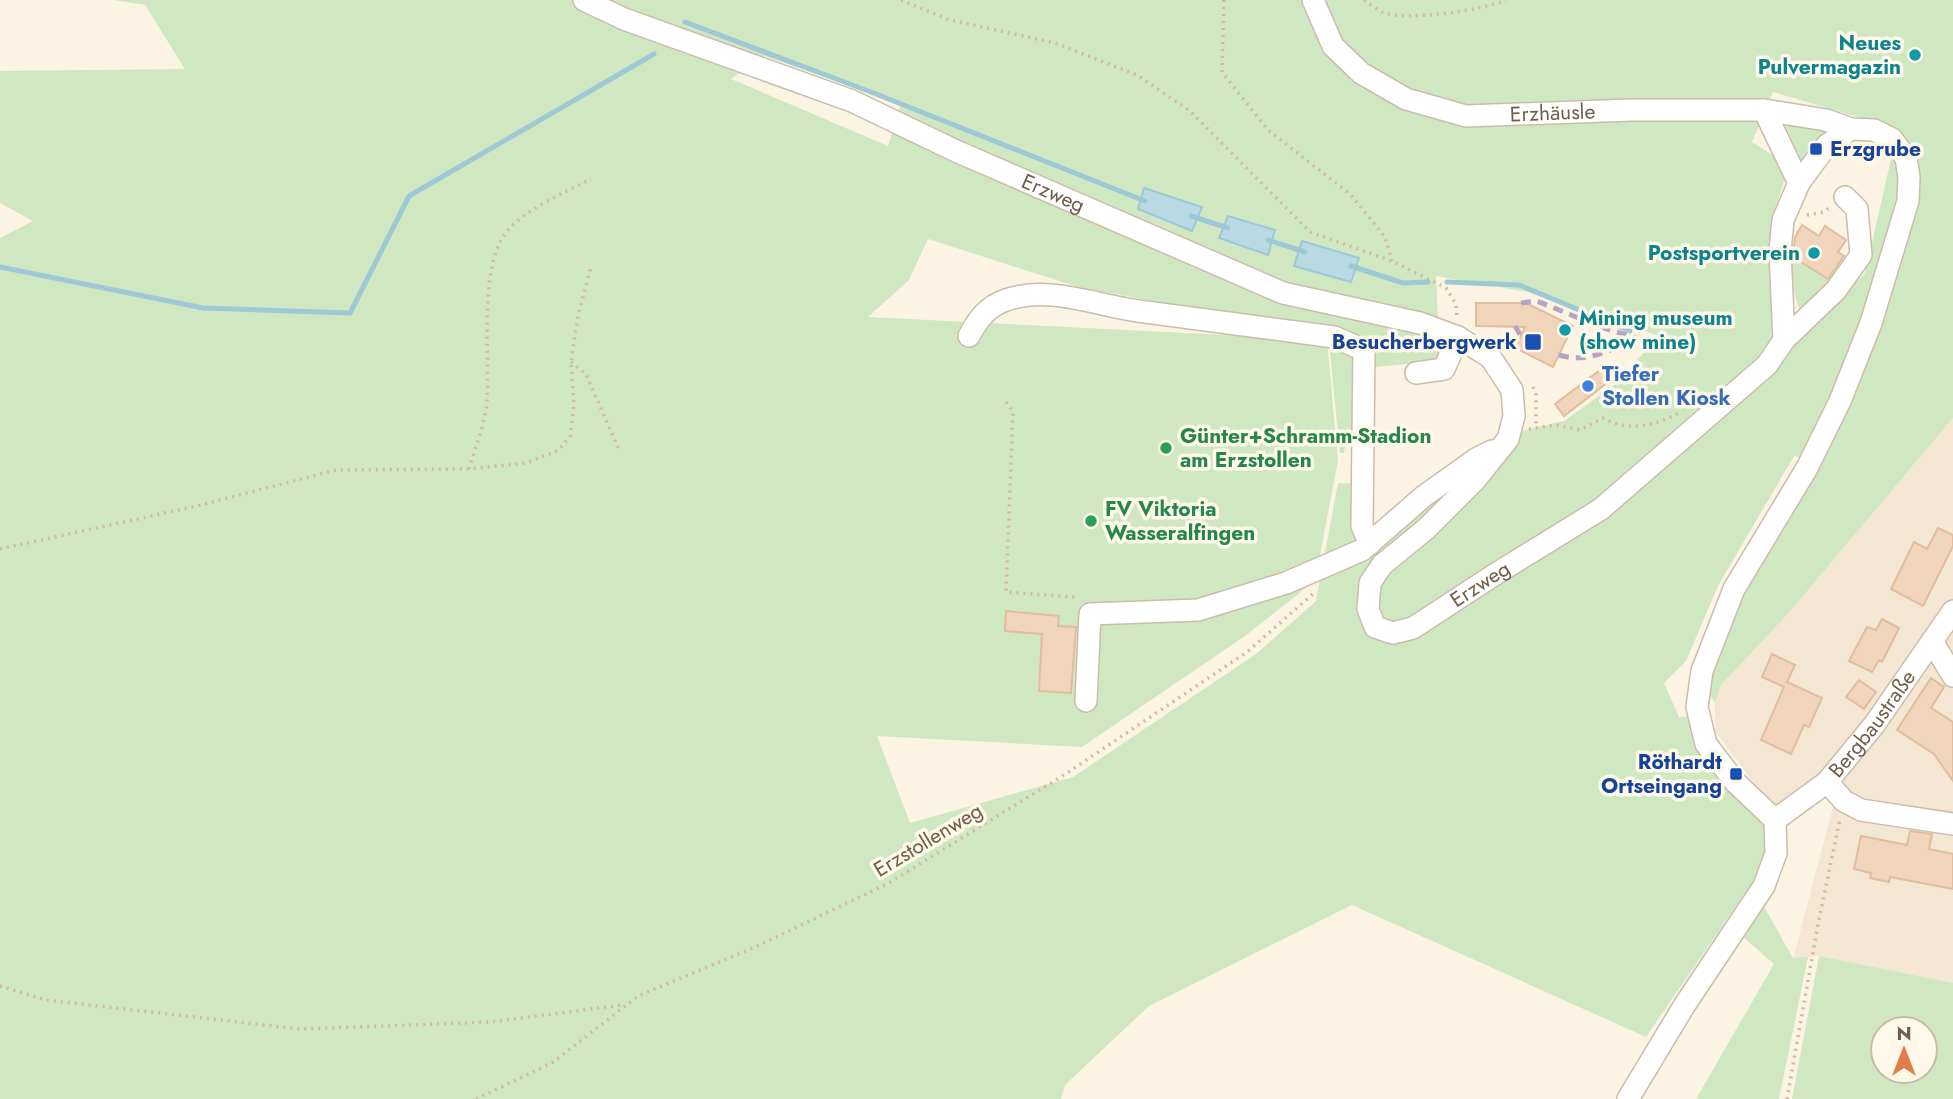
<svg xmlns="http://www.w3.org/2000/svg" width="1953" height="1099" viewBox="0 0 1953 1099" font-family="Jost,sans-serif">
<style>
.residential{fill:#f3e6d2}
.green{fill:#cfe8c2;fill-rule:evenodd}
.water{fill:#b9dae4;stroke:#9fc8d5;stroke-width:2}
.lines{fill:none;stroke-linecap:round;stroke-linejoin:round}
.stream{stroke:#9fc8d5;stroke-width:5}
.building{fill:#f0d5bc;stroke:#e2bd9d;stroke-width:2}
.minor-casing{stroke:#ccbcaa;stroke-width:24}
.path{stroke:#d4b89f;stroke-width:3.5;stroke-dasharray:2 5;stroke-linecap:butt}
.minor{stroke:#fff;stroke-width:21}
.rail{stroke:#b7a3c4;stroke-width:5;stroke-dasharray:10 7;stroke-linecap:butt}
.culture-dot{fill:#0f9aa8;stroke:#fef8e9;stroke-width:2.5}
.transit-dot{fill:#1a4fb4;stroke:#fef8e9;stroke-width:2.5}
.shop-dot{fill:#3f7fe0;stroke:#fef8e9;stroke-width:2.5}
.leisure-dot{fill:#2e9e5b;stroke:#fef8e9;stroke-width:2.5}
.labels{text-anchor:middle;stroke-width:7;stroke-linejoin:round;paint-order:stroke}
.culture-label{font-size:21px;font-weight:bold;fill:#0d838f;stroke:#fef8e9;text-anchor:end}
.street-label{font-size:21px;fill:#725c4a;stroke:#fef8e9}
.transit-label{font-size:21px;font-weight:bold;fill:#164399;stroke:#fef8e9;text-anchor:end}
.shop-label{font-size:21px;font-weight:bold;fill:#366cbe;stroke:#fef8e9;text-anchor:start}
.leisure-label{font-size:21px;font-weight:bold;fill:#27864d;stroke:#fef8e9;text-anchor:start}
</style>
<rect width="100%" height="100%" fill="#fbf4e3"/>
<path class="residential" d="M1953,418V983L1819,956L1793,959L1834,803L1819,779L1776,812L1715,731V703L1721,685L1786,616Z"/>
<g class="green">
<path d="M114,0H1953V418L1786,616L1721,685L1715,703L1707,690C1726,607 1776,535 1818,463L1794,456L1718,586L1686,661L1664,683L1679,717L1688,716L1701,756L1761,820L1767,836L1762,868L1646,1037L1352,905L1149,1006L1065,1085L1061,1099H0V238L33,221L0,203V71L185,69L145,5ZM764,56L901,103L888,146L731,79ZM1773,92L1898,129L1865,273L1787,353L1772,255L1771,224L1789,165L1752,142ZM928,239L1078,287L1328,333L1340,453H1344L1346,442L1352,439L1354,369L1440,361L1436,276L1528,292L1659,336L1614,385L1564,421L1517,432L1361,536L1356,484L1338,483L1316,601L1256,654L1073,777L910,823L877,736L1082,747L1245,636L1315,581L1338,461L1327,340L868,317L909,280Z"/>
<path d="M1782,118L1829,128L1802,163Z"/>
<path d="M1789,254L1829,280L1800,312L1790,278Z"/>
<path d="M1762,903L1793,958L1808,957L1779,1099H1696L1774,964L1742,936Z"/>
<path d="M1819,956L1953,983V1099H1792ZM1883,1029H1925V1071H1883Z"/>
</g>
<g class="water">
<path d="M1144,188L1202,207L1192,231L1138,209Z"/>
<path d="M1228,216L1275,230L1268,255L1219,238Z"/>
<path d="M1302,241L1359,258L1351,282L1294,266Z"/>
</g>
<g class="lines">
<g class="stream">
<path d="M685,22L871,92L1145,201"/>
<path d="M1191,216L1228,228"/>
<path d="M1268,240L1305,252"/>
<path d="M1351,266L1403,283L1428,282"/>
<path d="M0,267L203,308L350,313L409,196L654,54"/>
<path d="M1447,282L1519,285L1630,331"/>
</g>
</g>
<g class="building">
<path d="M1802,225L1819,236L1825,226L1846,240L1838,252L1844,256L1828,279L1793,257L1795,237Z"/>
<path d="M1476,303H1526L1573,326L1553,367L1515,348L1525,327L1476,326Z"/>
<path d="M1603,368L1612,379L1564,416L1555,404Z"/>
<path d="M1938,528L1953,535V546L1923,606L1891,589L1914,542L1927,549Z"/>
<path d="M1006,611L1059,616L1058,626L1076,627L1071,693L1039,691L1042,634L1005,631Z"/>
<path d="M1882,619L1899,628L1882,662L1879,660L1872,672L1849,661L1867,627L1876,630Z"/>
<path d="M1772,654L1795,665L1787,682L1822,698L1809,727L1804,725L1791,754L1761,740L1784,687L1762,677Z"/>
<path d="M1931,678L1944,687L1931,708L1953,722V781L1934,754L1897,730Z"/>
<path d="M1859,680L1876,692L1864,709L1846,697Z"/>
<path d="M1910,831L1932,834L1929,849L1953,854V889L1890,877L1889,882L1870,878L1871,873L1854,869L1861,836L1907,845Z"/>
</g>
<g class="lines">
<defs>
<g id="minor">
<path id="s1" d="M584,0L624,19L852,101L956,151L1283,293L1420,323L1458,337L1491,358L1512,390L1514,416L1508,439L1476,479L1426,529L1382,565L1370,583L1368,609L1375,627L1393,633L1413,628L1494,575L1601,509L1767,365L1784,340L1780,251L1783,220L1799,183L1827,145L1851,129L1874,130L1892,139L1906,158L1909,177L1908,201L1871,323L1840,401L1807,468L1734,589L1702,671L1697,707L1706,744L1735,782L1775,820"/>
<path id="s2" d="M1313,0L1333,46L1361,73L1406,99L1466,116L1631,110H1764L1799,183"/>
<path d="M1764,110L1826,120L1851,129"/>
<path d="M969,336C978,319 988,306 1006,300C1049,285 1095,305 1138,311C1203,320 1269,328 1334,337L1364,350L1362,526L1370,544"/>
<path d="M1784,340L1836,290L1861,255L1857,209L1845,197"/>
<path d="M1416,373L1444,369L1458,337"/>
<path d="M1932,641L1953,676"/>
<path d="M1086,701L1090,614L1198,610L1286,583L1362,550L1424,496L1476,459L1492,451"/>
<path d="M1827,782L1844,801L1861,810L1953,824"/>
<path id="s3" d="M1775,820L1827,782L1874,725L1953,611"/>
<path d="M1628,1099L1684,1006L1764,886L1776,853L1775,820"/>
</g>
</defs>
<use href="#minor" class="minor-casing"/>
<g class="path">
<path d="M901,0L950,20L1055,43L1137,75L1190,111L1310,232L1392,261L1446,288L1456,304L1457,318"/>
<path d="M1224,0L1222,72L1268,130L1350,194L1385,237L1392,261"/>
<path d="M1364,0C1370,4 1376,9 1382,12C1404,22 1484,10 1506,0"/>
<path d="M1807,215L1824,212L1829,208"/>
<path d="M571,362L586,374L620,452"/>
<path d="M1533,387L1536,393V427"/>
<path d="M1006,402L1013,411L1006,592L1073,597L1076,600"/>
<path d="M1529,429L1555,425L1580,430L1603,418C1630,433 1656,425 1681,412"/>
<path d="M469,469C475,448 485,424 487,402C490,356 480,284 500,242C514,213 564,193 591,179"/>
<path d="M0,549L197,506L336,470L469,469L526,463L559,450L570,436L574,405L571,362L578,316L591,267"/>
<path d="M0,986L46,1000L299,1029L490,1022L622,1005"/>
<path d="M476,1099L552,1063L638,996L753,948L887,884L1064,775L1247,652L1314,593"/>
<path d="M1787,1099L1818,924L1840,819"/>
</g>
<use href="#minor" class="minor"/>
<g class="rail">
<path d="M1521,303L1537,301L1603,328L1637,338"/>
<path d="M1515,326L1521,336"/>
<path d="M1559,355C1588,364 1612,349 1638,338"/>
</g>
</g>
<g class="culture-dot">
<circle cx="1915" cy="55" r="7"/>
<circle cx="1814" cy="253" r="7"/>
<circle cx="1565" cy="330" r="7"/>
</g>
<g class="transit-dot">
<rect x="1809" y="142" width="14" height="14" rx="3.5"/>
<rect x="1524" y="333" width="18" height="18" rx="3.5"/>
<rect x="1729" y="767" width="14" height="14" rx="3.5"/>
</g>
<circle class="shop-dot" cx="1588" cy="386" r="7"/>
<g class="leisure-dot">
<circle cx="1166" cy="448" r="7"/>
<circle cx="1091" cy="521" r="7"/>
</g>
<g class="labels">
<g class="culture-label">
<text x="1901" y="50">Neues<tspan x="1901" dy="24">Pulvermagazin</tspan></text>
<text x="1800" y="260">Postsportverein</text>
<text x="1579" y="325" text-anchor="start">Mining museum<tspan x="1579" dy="24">(show mine)</tspan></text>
</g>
<g class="street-label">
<text dy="7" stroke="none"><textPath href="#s2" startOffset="290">Erzhäusle</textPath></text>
<text dy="7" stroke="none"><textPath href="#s1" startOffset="508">Erzweg</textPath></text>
<text dy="7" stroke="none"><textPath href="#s1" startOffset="1432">Erzweg</textPath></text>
<text dy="7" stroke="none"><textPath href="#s3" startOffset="138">Bergbaustraße</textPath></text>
<text transform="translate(928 840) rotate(-31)" y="7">Erzstollenweg</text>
</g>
<g class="transit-label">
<text x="1830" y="156" text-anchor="start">Erzgrube</text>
<text x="1517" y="349">Besucherbergwerk</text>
<text x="1722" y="769">Röthardt<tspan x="1722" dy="24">Ortseingang</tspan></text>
</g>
<g class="shop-label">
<text x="1602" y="381">Tiefer<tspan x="1602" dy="24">Stollen Kiosk</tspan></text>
</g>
<g class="leisure-label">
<text x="1180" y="443">Günter+Schramm-Stadion<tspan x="1180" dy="24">am Erzstollen</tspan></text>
<text x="1105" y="516">FV Viktoria<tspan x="1105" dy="24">Wasseralfingen</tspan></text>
</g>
</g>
<g transform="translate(1904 1050)"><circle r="33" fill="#fef8e9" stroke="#c6baa9" stroke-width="2"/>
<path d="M0-5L12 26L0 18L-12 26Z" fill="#e17a4c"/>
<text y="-10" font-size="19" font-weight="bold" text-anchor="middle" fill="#725c4a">N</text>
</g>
</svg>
